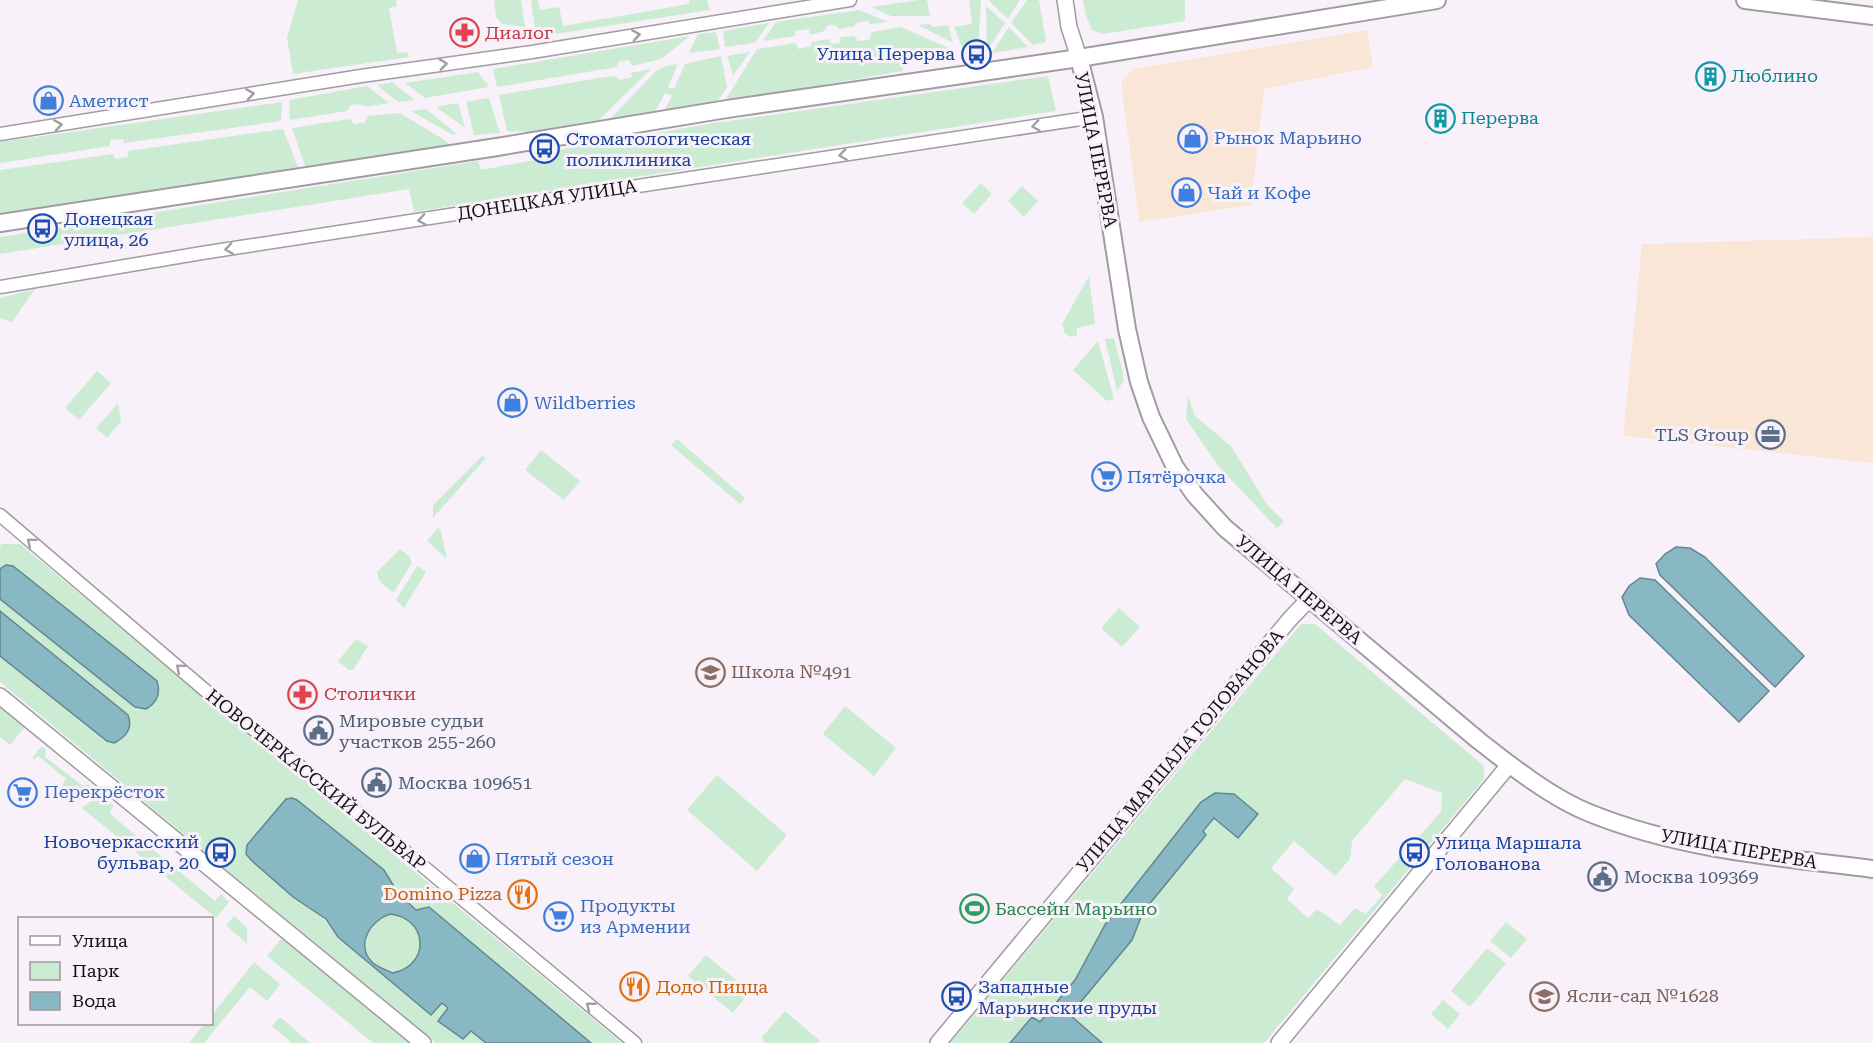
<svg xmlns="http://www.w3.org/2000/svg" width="1873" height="1043" viewBox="0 0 1873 1043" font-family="'Roboto Serif',serif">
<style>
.commercial{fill:#fae6d7}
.green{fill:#cbecd3;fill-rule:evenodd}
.water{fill:#89b8c5;stroke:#668690;stroke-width:1.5;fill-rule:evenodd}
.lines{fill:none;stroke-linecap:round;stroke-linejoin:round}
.minor-casing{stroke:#a29ba2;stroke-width:15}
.tertiary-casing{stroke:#a29ba2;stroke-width:18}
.secondary-casing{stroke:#a29ba2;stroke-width:20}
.minor{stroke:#fff;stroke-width:12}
.tertiary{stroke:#fff;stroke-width:15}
.secondary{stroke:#fff;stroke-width:16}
.oneway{stroke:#a19fa1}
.labels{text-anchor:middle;stroke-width:6;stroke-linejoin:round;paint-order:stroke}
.health-label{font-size:18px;fill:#be3a42;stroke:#f9f1f9;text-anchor:start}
.transit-label{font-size:18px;fill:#164399;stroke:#f9f1f9;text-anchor:start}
.culture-label{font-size:18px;fill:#0d838f;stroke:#f9f1f9;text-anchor:start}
.shop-label{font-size:18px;fill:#366cbe;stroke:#f9f1f9;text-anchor:start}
.street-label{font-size:18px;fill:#131013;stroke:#f9f1f9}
.service-label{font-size:18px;fill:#4e5e75;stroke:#f9f1f9;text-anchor:start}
.education-label{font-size:18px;fill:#785e54;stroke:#f9f1f9;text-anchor:start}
.food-label{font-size:18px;fill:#c56008;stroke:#f9f1f9;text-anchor:end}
.leisure-label{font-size:18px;fill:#27864d;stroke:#f9f1f9;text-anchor:start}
</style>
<rect width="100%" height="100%" fill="#f9f1f9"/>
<g class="commercial">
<path d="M1367,30L1373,67L1264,89L1251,205L1139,222L1121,82L1133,69Z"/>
<path d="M1873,237V463L1623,436L1642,244Z"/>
</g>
<g class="green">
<path d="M298,0H396L397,6L389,8L397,53L408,52L409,57L293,74L287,38Z"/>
<path d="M494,0H521L525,27L502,24L496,17Z"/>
<path d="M531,0H538L540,10L559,7L563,26L689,4V0H707L710,10L536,37Z"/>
<path d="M918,0H927L930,16H891L871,7Z"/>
<path d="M969,0H981L978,50L964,52L954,27L972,24Z"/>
<path d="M988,0H1020L1008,19Z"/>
<path d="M1027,0H1039L1046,42L1033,45L1011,23Z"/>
<path d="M1083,0H1185V21L1103,34L1092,30L1086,16Z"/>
<path d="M986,6L1005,23L987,51Z"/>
<path d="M859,10L888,22L870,24L868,21L855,23V26L839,29L835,25H829L824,31L810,35L809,29L795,31V36L763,41L776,22Z"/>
<path d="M769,23L755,43L725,47L723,31Z"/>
<path d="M930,24L934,27L948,25L953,43L918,25Z"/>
<path d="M901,27L953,50L956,55L903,63V71L724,102L757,49L796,43L798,49L812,46L811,42L829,39L831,44L839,43L841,37L854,36L859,41L869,40L872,32Z"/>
<path d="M1009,27L1028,47L992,53Z"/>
<path d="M716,32L720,49L689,53L698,34Z"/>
<path d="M690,36L661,59L632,66L629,60L618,62L617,67L497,87L493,69Z"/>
<path d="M750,52L733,75L727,56Z"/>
<path d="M721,56L727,87L717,102L664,111L672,96L665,93L655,112L609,120L656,71L665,66L678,64L668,87L674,89L685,64Z"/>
<path d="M651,69L599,120L528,132L507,131L499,95L605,77L616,76L619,80L632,77L631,73Z"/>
<path d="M478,72L489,87L425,98L405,83Z"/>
<path d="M1048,76L1056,111L414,212L409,189L0,254V237L478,161L481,170L551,157L558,150L714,123Z"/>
<path d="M392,82L415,100L398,102L377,85Z"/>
<path d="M367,86L389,103L366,107L360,104L351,105L347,111L290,120L289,100Z"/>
<path d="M489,98L500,133L474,135L466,102Z"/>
<path d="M282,102L281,121L124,143L123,139L110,140V146L0,163V142Z"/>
<path d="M458,103L465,128L436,107Z"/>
<path d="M426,109L457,134L453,135L411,111Z"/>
<path d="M400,113L446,141L449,145L306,168L292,128L349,119L355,124L365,122L368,116Z"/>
<path d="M283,129L299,169L0,217V170L113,154L116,159L128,157V151Z"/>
<path d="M981,183L992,194L974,214L962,203Z"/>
<path d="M1022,186L1038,201L1024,217L1008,201Z"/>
<path d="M1089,276L1095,324L1077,328V335L1071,337L1065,334L1062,324Z"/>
<path d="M35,289L12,322L0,318V298Z"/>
<path d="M1114,338L1123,373V382L1117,391L1105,339Z"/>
<path d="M1098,341L1114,399L1107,401L1073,370Z"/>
<path d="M97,371L111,383L79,420L65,408Z"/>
<path d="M1188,396L1195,416L1231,446L1268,506L1284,521L1277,528L1219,467L1186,419Z"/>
<path d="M118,403L121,421L107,438L96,428Z"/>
<path d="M677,439L745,498L740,504L671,445Z"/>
<path d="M541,450L580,481L564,500L525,470Z"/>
<path d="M482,456L486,458L433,518V505Z"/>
<path d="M438,528L441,531L447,559L427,541Z"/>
<path d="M2,544H20L622,1043H591L429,908L416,910L398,893L384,870L282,887C298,903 321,910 332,930L431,1015L442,1003L448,1008L438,1021L471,1030L486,1043H436L0,682V546Z"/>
<path d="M400,549L409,556L412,563L394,592C385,588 378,582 377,572Z"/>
<path d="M417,566L426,572L404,608L396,600Z"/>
<path d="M1119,608L1140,627L1122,647L1101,628Z"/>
<path d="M1301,624H1315L1484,766V779L1264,1043H1102L1069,1015L1132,940L1143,912L1206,836L1203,831L1215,818L1238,838L1234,794L1106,923L1075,980L1040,1022L1031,1017L1010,1043H950ZM1405,779L1442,793L1441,812L1374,886L1382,895L1366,914L1355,908L1340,925L1317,909L1308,918L1287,899L1294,889L1271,868L1294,841L1335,876L1350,859L1352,841Z"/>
<path d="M356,639L368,646L353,670H349L338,661Z"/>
<path d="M0,706L25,727L10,745L0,737Z"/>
<path d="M845,706L896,748L874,776L823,734Z"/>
<path d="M43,747L46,751L45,757L83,786L88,784L95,790L79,800L62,786L66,779L38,756L33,760V757L40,748Z"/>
<path d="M717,775L787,835L757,871L687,810Z"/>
<path d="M100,794L114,806L109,813L215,901L221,894L229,902L216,918L82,808Z"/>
<path d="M390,914C428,918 431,965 393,973C386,970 377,967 372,962C355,944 371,920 390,914Z"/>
<path d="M234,916L247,928V944L226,925Z"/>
<path d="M1506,922L1527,939L1511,958L1490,941Z"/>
<path d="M282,938L410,1043H373L267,956Z"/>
<path d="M1487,948L1506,963L1470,1007L1451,991Z"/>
<path d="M706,955L750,992L733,1013L688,976Z"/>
<path d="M254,962L280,984L267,1001L250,987L204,1043H189L204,1024H212V1015Z"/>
<path d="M1443,1000L1460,1014L1448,1029L1431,1014Z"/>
<path d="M785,1011L820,1041L818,1043H766L761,1038Z"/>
<path d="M280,1017L310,1043H292L272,1026Z"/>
</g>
<g class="water">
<path d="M1676,547L1690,548L1705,557L1804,656L1775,687L1660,575L1656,564L1665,554Z"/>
<path d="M6,565L13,566L157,681C161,694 157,703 146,709L135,707L0,599V569Z"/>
<path d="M1640,578L1655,580L1769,691L1739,722L1629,615L1622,597L1629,586Z"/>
<path d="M0,611L128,715C133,728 126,737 114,743L107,741L0,656Z"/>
<path d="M1215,793L1234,794L1258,814L1238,838L1214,818L1203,831L1206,835L1143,912L1132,940L1070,1015L1102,1043H1010L1032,1017L1040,1022L1075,980L1106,923L1201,802Z"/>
<path d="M292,798L297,800L384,870L398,893L416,910L429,907L591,1043H486L471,1031L463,1039L438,1021L448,1008L442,1003L431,1015L338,937L326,919L293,897L251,860L246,854L247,845L286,799ZM390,914C428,918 431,965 393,973C386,970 377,967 372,962C355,944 371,920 390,914Z"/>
</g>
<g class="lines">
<defs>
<g id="minor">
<path d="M0,134L361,76L532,52L850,0"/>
<path d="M0,287L202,253L605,191L1094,117"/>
<path d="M0,515L206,691L382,832L635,1043"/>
</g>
<g id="tertiary">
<path d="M1065,0L1069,27L1079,58"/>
<path d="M0,696L423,1043"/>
<path d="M938,1043L1290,619L1309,599"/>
<path d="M1279,1043L1509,765"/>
</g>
<g id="secondary">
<path d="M1745,0L1873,16"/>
<path d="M1079,58L1094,117L1127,329L1139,382L1151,417L1175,467L1195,495L1225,528L1478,740C1511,766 1553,799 1592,814C1682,850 1778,857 1873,869"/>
<path d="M0,223L497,147L727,109L1079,58L1437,0"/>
</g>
</defs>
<use href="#minor" class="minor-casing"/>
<use href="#tertiary" class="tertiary-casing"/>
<use href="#secondary" class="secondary-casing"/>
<use href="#minor" class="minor"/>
<use href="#tertiary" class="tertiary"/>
<use href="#secondary" class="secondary"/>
</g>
<defs><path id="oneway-chevron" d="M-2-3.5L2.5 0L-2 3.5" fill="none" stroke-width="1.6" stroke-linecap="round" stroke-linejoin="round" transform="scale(1.5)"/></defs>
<g class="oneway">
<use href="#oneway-chevron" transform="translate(636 35) rotate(-9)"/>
<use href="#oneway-chevron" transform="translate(443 64) rotate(-7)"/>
<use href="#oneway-chevron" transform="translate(250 94) rotate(-9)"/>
<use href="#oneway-chevron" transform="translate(58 125) rotate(-9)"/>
<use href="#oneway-chevron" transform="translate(1036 126) rotate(172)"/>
<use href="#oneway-chevron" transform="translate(843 155) rotate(172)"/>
<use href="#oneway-chevron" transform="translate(422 220) rotate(171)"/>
<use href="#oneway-chevron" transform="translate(229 249) rotate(172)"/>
<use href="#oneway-chevron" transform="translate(31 542) rotate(-140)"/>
<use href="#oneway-chevron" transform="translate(180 668) rotate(-140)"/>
<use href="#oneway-chevron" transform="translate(590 1006) rotate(-141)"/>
</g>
<defs>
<symbol id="pharmacy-ring" viewBox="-11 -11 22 22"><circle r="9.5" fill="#f9f1f9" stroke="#e0444e" stroke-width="1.5"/><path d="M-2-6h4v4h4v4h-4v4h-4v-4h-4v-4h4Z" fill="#e0444e"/></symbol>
<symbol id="bus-ring" viewBox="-11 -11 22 22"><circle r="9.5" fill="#f9f1f9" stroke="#1a4fb4" stroke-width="1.5"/><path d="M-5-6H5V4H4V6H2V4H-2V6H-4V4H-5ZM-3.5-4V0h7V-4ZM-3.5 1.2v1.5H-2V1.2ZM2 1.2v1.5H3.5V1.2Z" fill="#1a4fb4"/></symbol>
<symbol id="building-ring" viewBox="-11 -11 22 22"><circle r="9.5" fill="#f9f1f9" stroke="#0f9aa8" stroke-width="1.5"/><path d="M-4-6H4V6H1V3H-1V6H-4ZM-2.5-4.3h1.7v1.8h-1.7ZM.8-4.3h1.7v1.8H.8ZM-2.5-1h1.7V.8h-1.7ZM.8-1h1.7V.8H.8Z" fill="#0f9aa8"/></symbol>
<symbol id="shop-ring" viewBox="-11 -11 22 22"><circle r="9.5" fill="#f9f1f9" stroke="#3f7fe0" stroke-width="1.5"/><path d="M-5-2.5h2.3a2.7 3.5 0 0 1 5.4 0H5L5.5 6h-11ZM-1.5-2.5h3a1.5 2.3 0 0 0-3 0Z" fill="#3f7fe0"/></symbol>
<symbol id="office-ring" viewBox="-11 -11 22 22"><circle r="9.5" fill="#f9f1f9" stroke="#5c6f8a" stroke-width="1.5"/><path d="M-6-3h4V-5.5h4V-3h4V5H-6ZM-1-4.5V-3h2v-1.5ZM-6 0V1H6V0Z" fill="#5c6f8a"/></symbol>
<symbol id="supermarket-ring" viewBox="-11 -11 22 22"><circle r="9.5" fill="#f9f1f9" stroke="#3f7fe0" stroke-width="1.5"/><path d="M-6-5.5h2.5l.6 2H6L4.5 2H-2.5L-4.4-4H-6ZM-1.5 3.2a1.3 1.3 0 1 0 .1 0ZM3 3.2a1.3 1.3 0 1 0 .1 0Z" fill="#3f7fe0"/></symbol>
<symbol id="school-ring" viewBox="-11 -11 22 22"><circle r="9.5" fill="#f9f1f9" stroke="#8d6e63" stroke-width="1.5"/><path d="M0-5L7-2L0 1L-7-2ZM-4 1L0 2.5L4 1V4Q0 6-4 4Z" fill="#8d6e63"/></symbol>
<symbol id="civic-ring" viewBox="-11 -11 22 22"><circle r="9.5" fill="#f9f1f9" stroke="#5c6f8a" stroke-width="1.5"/><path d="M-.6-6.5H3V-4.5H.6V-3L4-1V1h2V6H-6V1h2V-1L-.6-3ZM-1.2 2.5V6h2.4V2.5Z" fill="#5c6f8a"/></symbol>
<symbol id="restaurant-ring" viewBox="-11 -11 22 22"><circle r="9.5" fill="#f9f1f9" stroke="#e8710a" stroke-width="1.5"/><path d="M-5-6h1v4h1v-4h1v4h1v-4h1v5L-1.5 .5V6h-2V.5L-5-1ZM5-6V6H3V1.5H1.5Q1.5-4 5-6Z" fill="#e8710a"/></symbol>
<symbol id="stadium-ring" viewBox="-11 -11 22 22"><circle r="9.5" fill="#f9f1f9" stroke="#2e9e5b" stroke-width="1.5"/><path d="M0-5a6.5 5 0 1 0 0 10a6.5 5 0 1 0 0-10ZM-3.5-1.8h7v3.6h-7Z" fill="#2e9e5b"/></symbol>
</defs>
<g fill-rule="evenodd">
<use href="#pharmacy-ring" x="448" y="16" width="33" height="33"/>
<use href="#bus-ring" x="960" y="38" width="33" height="33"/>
<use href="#building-ring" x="1694" y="60" width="33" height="33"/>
<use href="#shop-ring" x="32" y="84" width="33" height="33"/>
<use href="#building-ring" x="1424" y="102" width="33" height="33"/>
<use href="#shop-ring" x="1176" y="122" width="33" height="33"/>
<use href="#bus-ring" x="528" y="132" width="33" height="33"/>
<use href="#shop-ring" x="1170" y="176" width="33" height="33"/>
<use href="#bus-ring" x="26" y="212" width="33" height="33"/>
<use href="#shop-ring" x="496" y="386" width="33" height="33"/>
<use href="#office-ring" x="1754" y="418" width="33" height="33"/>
<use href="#supermarket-ring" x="1090" y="460" width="33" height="33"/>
<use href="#school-ring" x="694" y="656" width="33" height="33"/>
<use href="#pharmacy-ring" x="286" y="678" width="33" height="33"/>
<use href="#civic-ring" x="302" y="714" width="33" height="33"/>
<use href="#civic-ring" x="360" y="766" width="33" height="33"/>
<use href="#supermarket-ring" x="6" y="776" width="33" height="33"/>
<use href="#bus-ring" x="204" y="836" width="33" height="33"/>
<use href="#bus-ring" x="1398" y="836" width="33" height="33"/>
<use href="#shop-ring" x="458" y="842" width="33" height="33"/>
<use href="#civic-ring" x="1586" y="860" width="33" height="33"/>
<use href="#restaurant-ring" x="506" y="878" width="33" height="33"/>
<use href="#stadium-ring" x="958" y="892" width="33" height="33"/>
<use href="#supermarket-ring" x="542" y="900" width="33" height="33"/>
<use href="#restaurant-ring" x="618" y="970" width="33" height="33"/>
<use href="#school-ring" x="1528" y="980" width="33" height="33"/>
<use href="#bus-ring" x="940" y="980" width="33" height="33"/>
</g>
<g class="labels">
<g class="health-label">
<text x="485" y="39">Диалог</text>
<text x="324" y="700">Столички</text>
</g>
<g class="transit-label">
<text x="955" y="60" text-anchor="end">Улица Перерва</text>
<text x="566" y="145">Стоматологическая<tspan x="566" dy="21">поликлиника</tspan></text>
<text x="64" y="225">Донецкая<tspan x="64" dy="21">улица, 26</tspan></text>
<text x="199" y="848" text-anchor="end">Новочеркасский<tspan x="199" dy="21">бульвар, 20</tspan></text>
<text x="1435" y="849">Улица Маршала<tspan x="1435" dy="21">Голованова</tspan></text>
<text x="978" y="993">Западные<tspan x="978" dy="21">Марьинские пруды</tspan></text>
</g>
<g class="culture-label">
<text x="1731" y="82">Люблино</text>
<text x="1461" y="124">Перерва</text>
</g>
<g class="shop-label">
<text x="69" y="107">Аметист</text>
<text x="1214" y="144">Рынок Марьино</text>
<text x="1207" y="199">Чай и Кофе</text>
<text x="534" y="409">Wildberries</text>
<text x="1127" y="483">Пятёрочка</text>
<text x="44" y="798">Перекрёсток</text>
<text x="495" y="865">Пятый сезон</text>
<text x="580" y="912">Продукты<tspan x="580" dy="21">из Армении</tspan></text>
</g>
<g class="street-label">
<text transform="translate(1096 150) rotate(79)" y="6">УЛИЦА ПЕРЕРВА</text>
<text transform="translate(547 200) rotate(-9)" y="6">ДОНЕЦКАЯ УЛИЦА</text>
<text transform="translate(1299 590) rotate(40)" y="6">УЛИЦА ПЕРЕРВА</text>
<text transform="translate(1180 751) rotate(-50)" y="6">УЛИЦА МАРШАЛА ГОЛОВАНОВА</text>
<text transform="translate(316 780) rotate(39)" y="6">НОВОЧЕРКАССКИЙ БУЛЬВАР</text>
<text transform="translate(1739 849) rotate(10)" y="6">УЛИЦА ПЕРЕРВА</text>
</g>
<g class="service-label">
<text x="1749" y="441" text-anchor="end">TLS Group</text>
<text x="339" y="727">Мировые судьи<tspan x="339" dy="21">участков 255-260</tspan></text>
<text x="398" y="789">Москва 109651</text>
<text x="1624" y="883">Москва 109369</text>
</g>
<g class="education-label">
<text x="731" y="678">Школа №491</text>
<text x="1566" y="1002">Ясли-сад №1628</text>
</g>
<g class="food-label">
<text x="502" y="900">Domino Pizza</text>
<text x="656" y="993" text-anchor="start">Додо Пицца</text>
</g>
<g class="leisure-label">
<text x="995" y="915">Бассейн Марьино</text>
</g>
</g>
<rect x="18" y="917" width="195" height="108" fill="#f9f1f9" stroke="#9d979d" stroke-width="1.5"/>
<rect x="30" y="936" width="30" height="9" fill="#ffffff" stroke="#9d979d" stroke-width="1.5"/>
<text x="72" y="947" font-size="18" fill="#131013">Улица</text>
<rect x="30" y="962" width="30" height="18" fill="#cbecd3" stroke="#9d979d" stroke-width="1.5"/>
<text x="72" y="977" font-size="18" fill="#131013">Парк</text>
<rect x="30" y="992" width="30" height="18" fill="#89b8c5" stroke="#9d979d" stroke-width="1.5"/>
<text x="72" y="1007" font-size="18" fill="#131013">Вода</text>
</svg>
